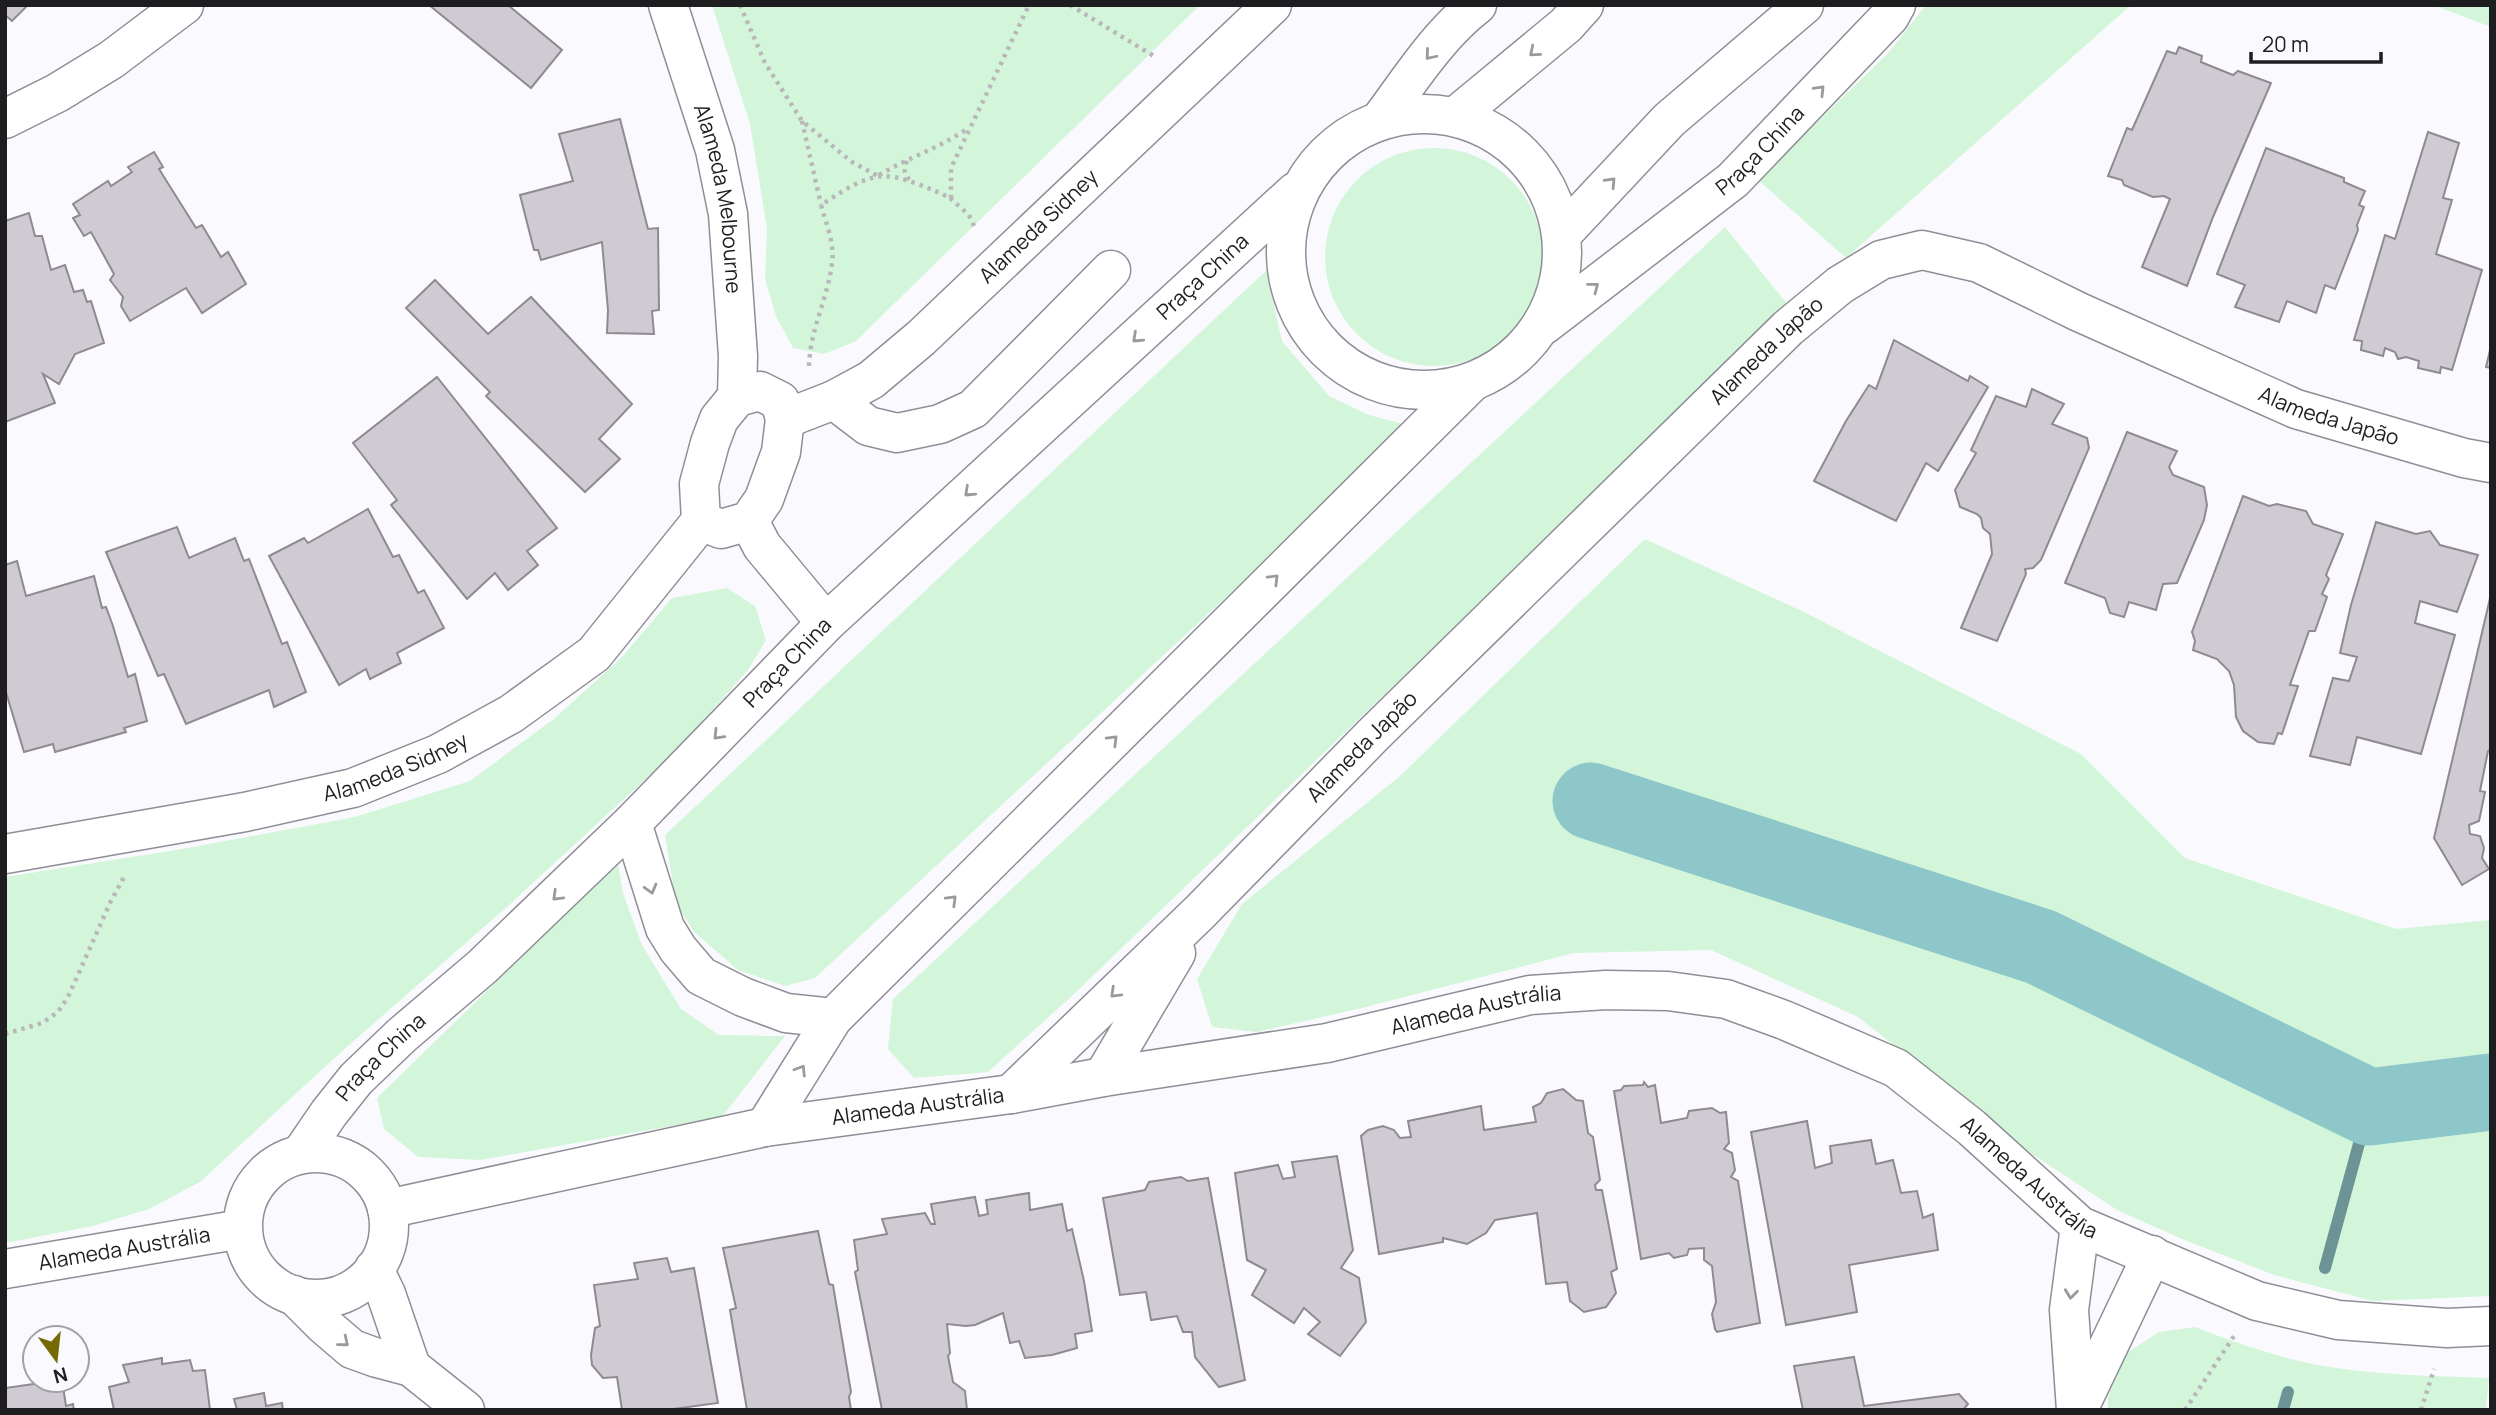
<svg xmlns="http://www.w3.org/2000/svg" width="2496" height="1415" viewBox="0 0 2496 1415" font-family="Manrope,sans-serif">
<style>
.green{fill:#d3f6db}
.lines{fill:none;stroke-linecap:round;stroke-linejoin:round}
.stream{stroke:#6c9497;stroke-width:12}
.river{stroke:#8ec7c9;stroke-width:77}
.building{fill:#d0cbd3;stroke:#8f8a92;stroke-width:2}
.minor-casing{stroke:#8f8e97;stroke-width:41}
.path{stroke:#b8b8bb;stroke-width:4.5;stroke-dasharray:3.5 5;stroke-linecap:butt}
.minor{stroke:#fff;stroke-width:38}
.oneway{stroke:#9a9a9b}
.labels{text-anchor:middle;stroke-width:5;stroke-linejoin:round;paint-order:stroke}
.street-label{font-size:21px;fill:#1e1e21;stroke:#fafafe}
</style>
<rect width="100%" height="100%" fill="#fafafe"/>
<g class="green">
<path d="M712,5H1200L856,341L824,354L793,348L776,316L765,279L767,229L750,124Z"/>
<path d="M1926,5H2131L1846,258L1758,180L1889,52Z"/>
<path d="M2433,5H2491V27Z"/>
<circle cx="1434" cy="257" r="109"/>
<path d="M1725,227L1788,305L1074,994L988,1072L914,1078L888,1049L893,999Z"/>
<path d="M1270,267L1269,285L1282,341L1329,396L1369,415L1411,426L815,978L785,986L738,970L694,932L676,903L665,835Z"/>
<path d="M1645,539L1802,611L2081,754L2185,858L2396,929L2491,920V1296L2373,1301L2274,1275L2182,1239L2117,1210L2032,1154L1858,1017L1711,950L1574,953L1366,1007L1257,1032L1212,1027L1197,979L1242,904L1400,776Z"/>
<path d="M727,588L755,606L766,640L748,670L676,751L508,906L340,1053L200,1182L149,1209L93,1226L5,1243V877L182,849L355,817L470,781L555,718L622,657L672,598Z"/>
<path d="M618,863L623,893L642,945L681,1009L719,1035L785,1036L722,1117L480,1160L418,1157L384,1129L377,1098Z"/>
<path d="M2195,1327C2236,1343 2279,1358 2323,1366C2377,1375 2433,1376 2489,1378L2486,1410H2108V1397L2125,1354L2159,1332Z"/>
</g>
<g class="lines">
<g class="stream">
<path d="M2325,1268L2369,1107"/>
<path d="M2283,1410L2288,1392"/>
</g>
<path class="river" d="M1591,801L2041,947L2369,1107L2491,1092"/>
</g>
<g class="building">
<path d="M5,5H28L12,21L5,15Z"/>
<path d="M429,5H508L562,50L531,88Z"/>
<path d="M2179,47L2202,56L2201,62L2233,75L2238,71L2271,83L2213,217L2187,286L2142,267L2170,199L2164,196L2153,197L2124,185L2122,180L2108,176L2127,128L2132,130L2167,51L2176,54Z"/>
<path d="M620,119L648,229L658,228L659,310L652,311L654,334L607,333L608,310L602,242L541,260L538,250H534L520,195L573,181L559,134Z"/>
<path d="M2428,132L2459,143L2443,198L2452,200L2436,254L2482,270L2452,370L2441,367L2440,373L2418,368L2419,361L2406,357L2398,359L2395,352L2385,348L2383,356L2361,350L2362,341L2354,340L2385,235L2395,239Z"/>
<path d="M2266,148L2344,178V182L2365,191L2359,205L2364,207L2357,225L2358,230L2335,289L2325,285L2316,313L2287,301L2279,322L2235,307L2245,285L2217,274Z"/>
<path d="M154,152L163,167L159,169L196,228L202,225L221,257L228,252L246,284L202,313L186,288L130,321L121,306L123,297L110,280L114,274L91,232L84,236L73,218L80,215L73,204L108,181L111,186L132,172L128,167Z"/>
<path d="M29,213L35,236H42L51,270L65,265L74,292L83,290L87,302L91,301L104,343L75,354L59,384L43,374L55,403L5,422V221Z"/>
<path d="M435,280L488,334L531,297L632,404L599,439L620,459L585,492L486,396L490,392L406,308Z"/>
<path d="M1894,340L1968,381L1970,376L1988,387L1938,471L1926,463L1896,521L1814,481L1846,421L1869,385L1876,389Z"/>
<path d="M2491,346V368L2486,367Z"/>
<path d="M437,377L557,528L527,551L538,565L508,590L495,573L467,599L391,505L397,500L353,443Z"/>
<path d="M2032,389L2064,404L2052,424L2087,438L2089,448L2041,560L2033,568L2025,569L2026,574L1997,641L1961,628L1992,554L1990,534L1983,528L1981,518L1977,514L1960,507L1955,490L1976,453L1971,450L1996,396L2026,407Z"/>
<path d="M2127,432L2177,451L2169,467L2173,475L2204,487L2207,505L2204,520L2177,583L2163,584L2156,610L2129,602L2124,617L2110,613L2105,598L2065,583Z"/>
<path d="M2243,496L2269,506L2277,504L2306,511L2313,524L2343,534L2326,575L2329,579L2322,594L2327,597L2315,631H2309L2290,685L2298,686L2282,734L2278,733L2274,744L2258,742L2243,731L2236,717L2234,685L2229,671L2217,659L2193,650L2195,641L2192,632Z"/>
<path d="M368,509L393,557L399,555L418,593L424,590L444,628L397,653L401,663L370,679L366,669L339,685L269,556L304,538L308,543Z"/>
<path d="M2376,522L2416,534L2430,531L2440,545L2478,555L2457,612L2420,601L2415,623L2455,635L2421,754L2357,737L2350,765L2310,756L2333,678L2349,681L2357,657L2340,653L2351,605Z"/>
<path d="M177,527L189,558L235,538L244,561L249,559L282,644L287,642L306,692L274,707L269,690L186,724L164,674L158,676L106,552Z"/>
<path d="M17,561L26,596L94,576L102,608L106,607L113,626L128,677L135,674L147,721L124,728L126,732L55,752L53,744L24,752L5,689V565Z"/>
<path d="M2491,594V749L2488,751L2480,791L2485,792L2479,821L2469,825L2470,834L2480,836L2484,848L2482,858L2489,869L2462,885L2434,838Z"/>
<path d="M1644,1082L1648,1087L1655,1085L1661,1123L1687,1118L1689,1111L1712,1108L1720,1113L1726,1112L1729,1143L1724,1149L1732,1153L1735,1170L1731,1177L1738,1181L1760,1323L1717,1332L1715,1329L1712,1314L1716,1302L1712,1266L1704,1260V1248L1689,1249L1687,1255L1674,1258L1669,1253L1641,1259L1614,1091L1621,1090L1624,1086L1643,1085Z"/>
<path d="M1563,1089L1576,1100L1583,1101L1588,1133L1593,1137L1600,1180L1595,1185L1596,1190H1602L1617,1269L1611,1272L1616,1293L1606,1307L1584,1312L1570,1301L1567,1282L1546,1284L1537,1213L1495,1220L1486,1233L1467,1244L1443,1238V1242L1379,1254L1361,1136L1368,1130L1383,1126L1394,1130L1400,1138L1411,1137L1408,1121L1481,1106L1484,1130L1536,1122L1533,1107L1541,1103L1547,1093Z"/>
<path d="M1807,1121L1815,1168L1832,1163L1830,1146L1871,1140L1876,1164L1893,1160L1901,1193L1917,1191L1923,1218L1933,1214L1938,1250L1849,1265L1857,1312L1786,1325L1751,1132Z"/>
<path d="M1337,1156L1353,1250L1341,1268L1359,1278L1366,1322L1340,1356L1308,1334L1320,1322L1304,1308L1294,1323L1252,1295L1266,1270L1247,1260L1235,1173L1278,1165L1283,1179L1295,1177L1292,1162Z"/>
<path d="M1181,1177L1188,1181L1208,1178L1245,1380L1219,1387L1195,1357L1192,1332H1183L1177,1316L1151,1320L1146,1292L1120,1295L1103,1198L1145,1190L1149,1182Z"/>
<path d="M1029,1193L1030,1210L1062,1204L1067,1231L1072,1229L1084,1281L1092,1331L1075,1334L1077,1348L1052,1355L1025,1358L1019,1341L1010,1343L1003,1313L975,1325L966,1326L947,1324L950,1353L948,1356L953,1382L965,1391L967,1410H882L855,1272L858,1270L854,1240L887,1234L882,1219L925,1213L931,1224H935L931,1204L975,1197L979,1216L988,1214L986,1200Z"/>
<path d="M818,1231L829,1284L833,1285L851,1392L849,1397L851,1410H747L730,1310L736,1308L723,1248Z"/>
<path d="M667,1258L671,1272L694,1268L718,1403L666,1410H622L617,1377L603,1378L592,1365L591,1355L595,1328L600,1326L594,1285L638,1279L634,1263Z"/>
<path d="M1854,1357L1864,1406L1959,1394L1968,1404L1963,1410H1803L1794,1366Z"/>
<path d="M162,1358V1364L190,1360L193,1371L205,1370L210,1410H114L109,1387L129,1382L123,1365Z"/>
<path d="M62,1380L66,1406L73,1404L74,1410H5V1388Z"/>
<path d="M264,1393L266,1406L282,1403L283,1410H237L234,1399Z"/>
</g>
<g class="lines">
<defs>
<g id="minor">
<path id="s1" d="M668,5L715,150L728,214L738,356L737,397"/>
<circle cx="1424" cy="252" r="138"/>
<path d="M1456,116L1566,25L1584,5"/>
<path d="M5,119L57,93L111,60L184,5"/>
<path d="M1381,119C1410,80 1438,35 1477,5"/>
<path d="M1564,232L1669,120L1804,5"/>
<path id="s2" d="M1544,325L1733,180L1890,16L1896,5"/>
<path d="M760,391L780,401L785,419L781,452L764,499L749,521L721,529L701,521L699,484L710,443L719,419L737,397Z"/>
<path d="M834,400L868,426L897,433L940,424L973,409L1111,270"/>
<path id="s3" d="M785,419L834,400L871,380L921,338L1272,5"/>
<path d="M749,521L762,546L826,623"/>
<path d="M632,823L665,928L678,949L701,976L743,997L786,1013L833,1018"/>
<path id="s4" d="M5,854L245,812L353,788L438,754L511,714L594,654L701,521"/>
<path d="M1103,1077L1176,953"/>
<path id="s5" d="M1011,1094L1200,912L1373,735L1788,328L1840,285L1881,260L1922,250L1979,263L2079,312L2296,409L2464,458L2491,463"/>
<path d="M765,1127L833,1018L1472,382"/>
<circle cx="316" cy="1226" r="73"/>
<path id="s6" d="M301,1154L329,1113L356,1079L402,1035L482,967L632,823L826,623L1295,192"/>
<path id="s7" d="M387,1209L765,1127L1011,1094L1103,1077L1327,1043L1530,995L1606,990L1668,991L1726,999L1784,1020L1896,1068L1972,1128L2080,1226L2257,1301L2338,1320L2447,1328L2491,1326"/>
<path id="s8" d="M5,1269L242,1229"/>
<path d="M374,1269L386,1294L411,1367"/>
<path d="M294,1295L324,1325L352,1349L377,1358L411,1367L465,1410"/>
<path d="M2076,1410L2069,1310L2080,1226"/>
<path d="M2078,1410L2152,1255"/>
</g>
</defs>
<use href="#minor" class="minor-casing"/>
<g class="path">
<path d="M740,5L765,63L802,121L852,162L878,176"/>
<path d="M1070,5L1157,58"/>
<path d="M802,121L821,205"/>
<path d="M907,161C903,169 904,175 911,181"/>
<path d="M879,175C908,158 939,148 967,129"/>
<path d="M950,198L969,215L975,228"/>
<path d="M809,366C810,330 827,300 832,264C835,245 826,223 821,205C837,195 856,181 876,177C896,172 932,190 951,198V168L1029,5"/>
<path d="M5,1034L42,1023L58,1012L68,997L110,903L125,875"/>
<path d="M2185,1410L2234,1336"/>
<path d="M2421,1410L2434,1369"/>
</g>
<use href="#minor" class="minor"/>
</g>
<defs><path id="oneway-chevron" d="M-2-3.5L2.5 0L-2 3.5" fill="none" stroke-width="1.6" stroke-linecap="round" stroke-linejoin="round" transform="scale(1.75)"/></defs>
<g class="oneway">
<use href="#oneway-chevron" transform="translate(1534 52) rotate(140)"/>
<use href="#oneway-chevron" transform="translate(1430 55) rotate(130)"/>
<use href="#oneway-chevron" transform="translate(1820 90) rotate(-46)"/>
<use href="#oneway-chevron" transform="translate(1611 182) rotate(-47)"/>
<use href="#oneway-chevron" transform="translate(1594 287) rotate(-38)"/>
<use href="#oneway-chevron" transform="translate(1137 338) rotate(137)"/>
<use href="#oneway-chevron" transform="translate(969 492) rotate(137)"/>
<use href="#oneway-chevron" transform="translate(1274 579) rotate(-45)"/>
<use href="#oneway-chevron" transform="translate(718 735) rotate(134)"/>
<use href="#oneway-chevron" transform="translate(1113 740) rotate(-45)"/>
<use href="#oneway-chevron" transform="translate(651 889) rotate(74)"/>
<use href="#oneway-chevron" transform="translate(557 896) rotate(136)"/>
<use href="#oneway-chevron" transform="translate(952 900) rotate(-45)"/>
<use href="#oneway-chevron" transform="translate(1115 993) rotate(136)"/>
<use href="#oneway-chevron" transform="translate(801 1070) rotate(-58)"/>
<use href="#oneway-chevron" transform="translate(2071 1294) rotate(97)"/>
<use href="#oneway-chevron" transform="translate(344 1342) rotate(39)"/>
</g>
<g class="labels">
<g class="street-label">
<text dy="7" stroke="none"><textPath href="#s2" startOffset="278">Praça China</textPath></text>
<text dy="7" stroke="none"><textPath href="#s1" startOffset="201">Alameda Melbourne</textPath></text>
<text dy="7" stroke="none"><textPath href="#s3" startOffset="322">Alameda Sidney</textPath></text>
<text dy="7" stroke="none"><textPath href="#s6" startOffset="1260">Praça China</textPath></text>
<text dy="7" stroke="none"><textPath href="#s5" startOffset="1060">Alameda Japão</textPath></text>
<text dy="7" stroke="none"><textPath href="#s5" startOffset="1690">Alameda Japão</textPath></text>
<text dy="7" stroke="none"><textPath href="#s6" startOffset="693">Praça China</textPath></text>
<text dy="7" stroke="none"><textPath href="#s5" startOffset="494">Alameda Japão</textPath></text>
<text dy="7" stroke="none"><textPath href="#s4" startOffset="401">Alameda Sidney</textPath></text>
<text dy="7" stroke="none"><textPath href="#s7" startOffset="1108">Alameda Austrália</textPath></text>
<text dy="7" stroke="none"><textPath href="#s6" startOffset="126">Praça China</textPath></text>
<text dy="7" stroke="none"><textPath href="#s7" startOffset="541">Alameda Austrália</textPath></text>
<text dy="7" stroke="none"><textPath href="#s7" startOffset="1717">Alameda Austrália</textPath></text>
<text dy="7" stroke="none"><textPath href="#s8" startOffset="121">Alameda Austrália</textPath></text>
</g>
</g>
<rect width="2496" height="1415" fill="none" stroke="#1e1e21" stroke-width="14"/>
<g transform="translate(56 1359) rotate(165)"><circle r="33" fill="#fafafe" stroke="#a2a2a6" stroke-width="2"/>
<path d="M0-5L12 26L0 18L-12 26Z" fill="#746a03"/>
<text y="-10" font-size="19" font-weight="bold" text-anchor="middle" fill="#1e1e21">N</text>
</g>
<path d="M2251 52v10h130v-10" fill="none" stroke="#1e1e21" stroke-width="3.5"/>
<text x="2262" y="52" font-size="21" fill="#1e1e21" stroke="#fafafe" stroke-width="5" paint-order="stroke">20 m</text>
</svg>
